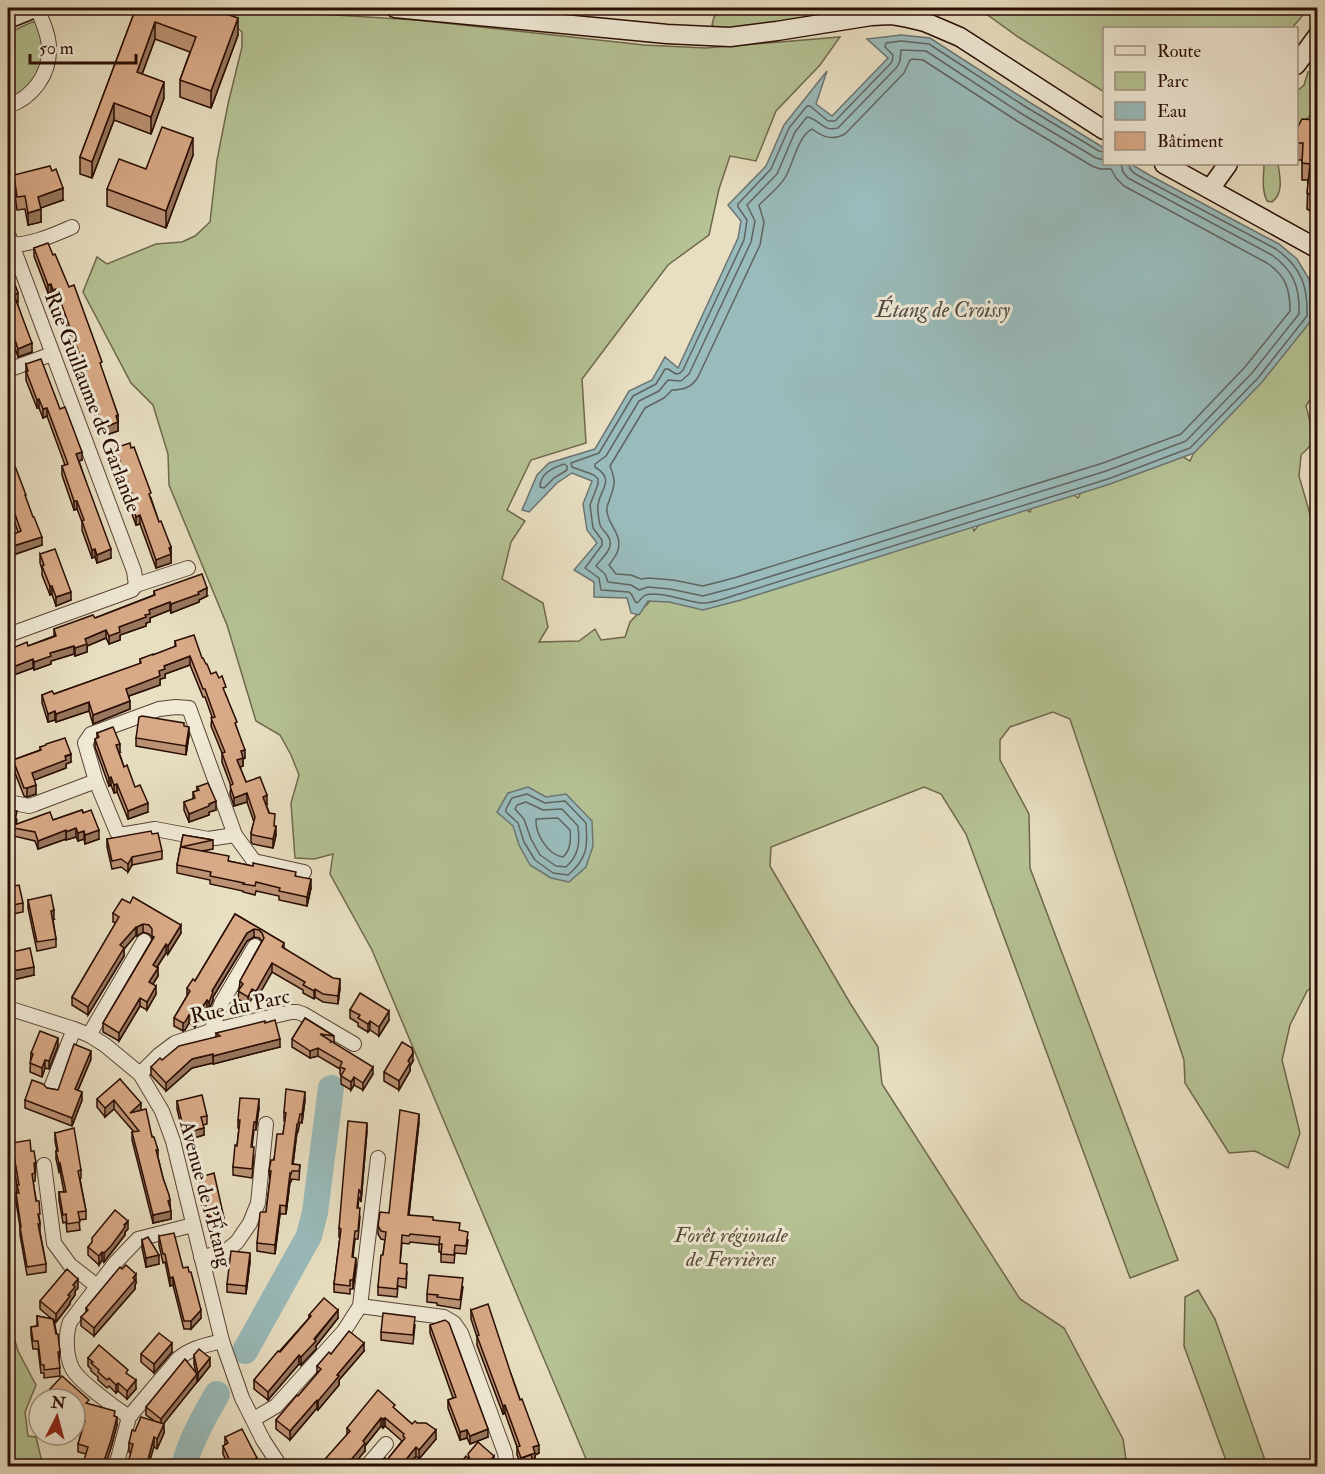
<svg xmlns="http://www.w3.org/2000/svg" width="1325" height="1474" viewBox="0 0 1325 1474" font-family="'IM FELL Double Pica',serif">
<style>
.green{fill:#b5c294;stroke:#6f684c;stroke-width:1.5}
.water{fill:#9bb;stroke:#6c7572;stroke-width:1.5}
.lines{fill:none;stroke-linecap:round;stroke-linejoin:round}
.shore{stroke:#616460;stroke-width:1.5}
.river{stroke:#9bb;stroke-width:26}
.street-casing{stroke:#594234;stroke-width:16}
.secondary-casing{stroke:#290d04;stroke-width:21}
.street{stroke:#f0ead7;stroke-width:14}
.secondary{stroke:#f0ead7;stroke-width:18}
.wall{fill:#bb9274;stroke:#290d04;stroke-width:1.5}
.shaded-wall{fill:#98775e;stroke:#290d04;stroke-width:1.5}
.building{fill:#d9aa87;stroke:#290d04;stroke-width:1.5}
.labels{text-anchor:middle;stroke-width:6;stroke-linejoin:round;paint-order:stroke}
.street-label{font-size:21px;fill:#290d04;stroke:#f0ead7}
.park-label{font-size:21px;font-style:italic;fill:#5a4c36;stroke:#f0ead7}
.water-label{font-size:22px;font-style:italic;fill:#504a44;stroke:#f0ead7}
</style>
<rect width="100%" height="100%" fill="#e8dfc2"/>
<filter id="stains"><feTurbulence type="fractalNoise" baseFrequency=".00333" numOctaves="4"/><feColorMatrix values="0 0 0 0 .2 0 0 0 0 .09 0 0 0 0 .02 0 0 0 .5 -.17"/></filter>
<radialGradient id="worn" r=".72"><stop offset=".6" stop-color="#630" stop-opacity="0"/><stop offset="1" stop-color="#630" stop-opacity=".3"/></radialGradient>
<g class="green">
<path d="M723,8H807C809,12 807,15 804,18L719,30L712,25L714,17Z"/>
<path d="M978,8H1309L1292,28H1104V92L1018,37Z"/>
<path d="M236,9L416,20L644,45L706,48L840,37L820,65L776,111L756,161L730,156L719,189L709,235L668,265L582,379L586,443L531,460L507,510L525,521L511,542L502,579L543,603L548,627L539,642L579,641L595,629L601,640L625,637L630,622L656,595L969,512L974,531L994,507L1017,505L1030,512L1038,493L1058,484L1078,498L1087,482L1175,452L1190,461L1201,437L1307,279L1311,276L1317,275V389L1306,406L1315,441L1301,455L1299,476L1318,542V983L1307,991L1290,1025L1282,1060L1300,1133L1288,1168L1255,1151L1229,1153L1185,1083L1184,1060L1070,719L1053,712L1010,727L1000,740V760L1029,814L1030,868L1178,1260L1130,1278L966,834L941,794L924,787L771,847L770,866L850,1003L878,1047L882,1084L1020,1299L1064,1328L1123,1439L1127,1466H589L372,950L330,874L333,854L314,859L295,858L291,803L299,775L291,755L280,735L256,721L227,625L169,485L168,454L153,405L131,383L83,292L97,257L107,264L156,244L182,242L195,236L210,222L217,160L228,104L242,47V32L224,16L227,10Z"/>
<path d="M32,22L37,23L44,50L39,71L25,91L8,100V33Z"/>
<path d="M1308,72H1310L1317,79V106L1315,107L1310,116L1297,127L1296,92L1304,85Z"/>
<path d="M1264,164H1278C1280,177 1284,193 1272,202L1267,201C1261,189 1264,176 1264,164Z"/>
<path d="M1198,1290L1215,1319L1267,1466H1228L1184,1346L1185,1297Z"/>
<path d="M8,1316L18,1351L36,1385L25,1412L28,1436L36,1437L43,1466H8Z"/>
</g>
<g class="water">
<path d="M901,35L930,38L1029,102L1104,148V164H1131L1151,176L1279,244L1297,259L1309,279L1314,317L1262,382L1194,453L1110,484L741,600L703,610L669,602L648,601L639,615L631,613L627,598L594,597V582L574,570L597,543L587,530L583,504L592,481L572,473L557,483L529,512L522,510L537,475L549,463L595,449L629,391L652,380L665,357L678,368L738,238L741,221L728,205L766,166L784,125L827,71L816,104L832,116L888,58L867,39Z"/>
<path d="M528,787L546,797L566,794L592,821L593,846L586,867L569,882L551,878L530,865L519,845L513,826L497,812L508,793Z"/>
</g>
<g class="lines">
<g class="shore">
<path d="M912,59L923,60L1017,121L1092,166L1100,169H1111L1116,178L1124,186L1267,263C1286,276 1290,289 1290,311L1245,367L1181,434L1103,463L734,578L703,586L673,580L648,578L641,579L631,575L616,574L609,565C612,561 615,557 617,553C625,534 605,524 607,507C607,506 610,499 610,498C616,483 615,479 610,466L645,408L664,398L672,390C684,390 692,387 698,377L760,245L764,222L759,205C768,196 780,187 786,176C793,163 799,135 812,129C823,137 832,141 845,134L904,73L910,60Z"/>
<path d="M1104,152L1099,151L1026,107L929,44L901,41L886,43L885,47L893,55L892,62L835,121H828L810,106H807L789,128L771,169L738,204V207L747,220L744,240L683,370L680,373L676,374L668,369H665L656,384L633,396L599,453L571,463L572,467L594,475L598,479V484L590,505L593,528L602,540V545L585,568L599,578L601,590L629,592C634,595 633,601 637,603C640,601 641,598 644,596C653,589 689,602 701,603C711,604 729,597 739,594L1108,479L1190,448L1258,378L1307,316C1308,286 1301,267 1276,249L1148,181C1140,176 1129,173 1129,164"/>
<path d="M1104,160L1096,158L1022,114L926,51L901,50L900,61L897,67L838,128C822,132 820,119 807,117L795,132L777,174L747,205L755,221L751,242L689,374L681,381L668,380L659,391L639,401L606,456L595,464V467C616,480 600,489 598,505C597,510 599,520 600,525C603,532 612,536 610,546C608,554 600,560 596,566L605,574L608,582L631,585L639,590L648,587L670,589L703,596L737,587L1106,471L1186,441L1252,373L1299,314C1300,288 1294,271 1272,255L1128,178L1123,172L1121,164"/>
<path d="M564,464L567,466V470L554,478L544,488L540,487C540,474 552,468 564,464Z"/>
<path d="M527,794L545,803L565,801L586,823C588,847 587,859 568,875L553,873L535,860L524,842L518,823L506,812V809L512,798Z"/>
<path d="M526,802L543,810L562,809L578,826C580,843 579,855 566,867L556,866L540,855L531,839L524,819L515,809L517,805Z"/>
<path d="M536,819L558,818L570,830C571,839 571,850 563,857C548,855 535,834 536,819Z"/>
</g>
<g class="river">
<path d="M245,1351L309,1236L315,1212L331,1088"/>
<path d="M184,1466C191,1439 203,1419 217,1394"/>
</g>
<defs>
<g id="street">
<path d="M8,106C32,98 50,75 49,48C49,35 42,20 37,8"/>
<path d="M8,234L134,571L136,585"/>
<path d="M8,245C31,245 51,236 72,227"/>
<path d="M8,370L52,354"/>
<path d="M8,635L132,590L136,585L188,568"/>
<path d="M96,781L85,743L91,734L159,709L176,707L189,708L235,835L254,861L304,872"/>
<path d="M8,802L29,806L35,804L96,781L117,832L121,834H126L155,829L208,839L235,835"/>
<path d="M8,1008L74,1029L89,1035L105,1045L140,1074L162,1111L173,1141L222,1341L242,1398L263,1440L280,1466"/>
<path d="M211,1031L222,1002L255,946"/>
<path d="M89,1035L144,941"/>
<path d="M140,1074L159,1055L175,1043L211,1031L291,1012H297L303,1014L354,1044"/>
<path d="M51,1088L74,1029"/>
<path d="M44,1165L54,1243L70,1265L97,1286"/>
<path d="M201,1257L225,1252L237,1242L250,1223L258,1203L266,1124"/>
<path d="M360,1306L444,1317L454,1323L461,1333L505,1453L506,1459L503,1466"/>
<path d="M129,1417C117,1409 78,1381 72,1368C66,1356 65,1335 70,1322L116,1262L138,1239L193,1225"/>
<path d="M254,1419L276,1406L344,1331L360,1306L378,1158"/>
<path d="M116,1466L129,1417L178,1359C190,1348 206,1345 222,1341"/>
<path d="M367,1466L386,1444"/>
</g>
<g id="secondary">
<path d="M395,8L667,34L730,37L777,31L871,16L891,15L908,18L925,22L960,37L1104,130"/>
<path d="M8,19L35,8"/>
<path d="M1296,65L1318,35"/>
<path d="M1164,164L1318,249"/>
<path d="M1210,189L1228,164"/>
</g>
</defs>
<use href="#street" class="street-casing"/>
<use href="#secondary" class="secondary-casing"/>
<use href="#street" class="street"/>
<use href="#secondary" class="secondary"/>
</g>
<g class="wall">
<path d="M136,8L238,35L211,108L180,97V80L190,52L155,39L142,74L164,98L151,134L114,120L92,178L80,174V157Z"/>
<path d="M1317,120V215L1307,209L1308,180H1302V160H1296V130Z"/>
<path d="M193,155L166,228L107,206V189L146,169Z"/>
<path d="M14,175L63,200L40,208L41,222L28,225L25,209L17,210L14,188Z"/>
<path d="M34,248L53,255L102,370L118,415V431L103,436L88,396L89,387L56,297L53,298L51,292L48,293L34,256Z"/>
<path d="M8,265L18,302H17L32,352L18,357L13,342L10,343L8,336Z"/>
<path d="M26,364L60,409L82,460L79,461L111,558L97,563L95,557L92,558L82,530V522L77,509L74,510L62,475V466L65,465L47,416L43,418L39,408H37L26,380Z"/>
<path d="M115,448L151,498L159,522L171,547V563L156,568L140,524L136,525L130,509L131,500L115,456Z"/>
<path d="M8,454L26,499L42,545L13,555L9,544V536L18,532L10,509Z"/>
<path d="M40,554L71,600L56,606L52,594L50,595L42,575V569L40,563Z"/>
<path d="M154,591L207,596L199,600V602L171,613L170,610L150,618V622L146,623V626L120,635V640L109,644L106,638L87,646V652L75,656L74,654L51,661V664L34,670L33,668L8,677V650L28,646L54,636V629L95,618L154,595Z"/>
<path d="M175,641L202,658L211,674L226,695L237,729L245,758L243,759V766L240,767L246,782L267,804H266L274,826L276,835L273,848L253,844L251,842V833L254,822L247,802L234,806L230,794L231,786L222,762V753L211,726L212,717L205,697H203L190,665L165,674V678L160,679V685L129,696L130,709L93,724L89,711L56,722L55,720L48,722L42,703V695L54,694L140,664V659L153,655L175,647Z"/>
<path d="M184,726L189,735L186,755L136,746V738Z"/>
<path d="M97,733L120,752H119L124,767L148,812L128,819L117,792L114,793L111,785L109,786L95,747V739L97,738Z"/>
<path d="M40,747L71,762L66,764V768L34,780L36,794L27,797L24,796L13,768V760L40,750Z"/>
<path d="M197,787L216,810L209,812V815L189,822L184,810V802L193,799V792L197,791Z"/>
<path d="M8,805L12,811L17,820L16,824L53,820L82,810L99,839L85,844L84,839L78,841L76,837L66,840V839L38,849L35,841L14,836L13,838L8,837Z"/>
<path d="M152,834L162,851V859L132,865L128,872L121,867L112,869L107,847V839Z"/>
<path d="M183,835L213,840V849L202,851L229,861L296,876L311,888L307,906L279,900V896L256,891L255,895L243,892V891L210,884V880L177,873V865Z"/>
<path d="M8,887L23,903V912L8,915Z"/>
<path d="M28,900L54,919H53L56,939V947L37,951L28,908Z"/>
<path d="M113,913L181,933L168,954L166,953L157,967L158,976L153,984L156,994L147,1010L140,1006L119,1041L103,1032V1023L152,940V937L149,934L143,932L137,936L136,935L124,949V956L88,1015L72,1005V997L116,923L113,922Z"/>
<path d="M235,914L284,943V948L340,988L338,1004L323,1002L315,997L314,999L303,993V990L272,972L256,1000L252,998L248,1005L238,999L240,981L262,941L259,938L254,937L247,941L213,997V1000L209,1010L207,1009L195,1027L189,1023L185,1030L183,1031L174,1026V1018L187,996V988L195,981Z"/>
<path d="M8,953L34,975L12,980L8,961Z"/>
<path d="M350,1010L389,1020L379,1036L370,1030L368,1032L358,1026V1023L350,1018Z"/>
<path d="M305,1018L334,1036V1043L373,1074L363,1090L354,1085L351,1090L341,1084V1075L340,1074V1069L318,1056L310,1058L292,1047V1039Z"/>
<path d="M265,1023L280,1047L213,1064V1063L192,1068L166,1091L151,1075V1067L162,1060L216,1037V1033Z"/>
<path d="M58,1046L49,1069L45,1068L42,1077L30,1072L31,1053Z"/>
<path d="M91,1059L78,1090L82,1100L72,1126L25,1108V1100L47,1088L58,1090Z"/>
<path d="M413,1061L410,1066V1071L399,1090L384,1081V1072Z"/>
<path d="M120,1079L141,1110L158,1150V1157L163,1178L170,1200L171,1219L153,1223L132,1140V1132H134L114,1109L105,1117L97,1107V1099Z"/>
<path d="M305,1100L302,1123L300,1122L298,1132H297L293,1164L300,1165L299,1180L292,1179L291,1182H290L286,1214H280L275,1254L257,1251V1243L266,1212L270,1179L269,1171L283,1134L285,1121H284V1112Z"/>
<path d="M177,1101L207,1116V1124L203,1125L204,1135L187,1140L184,1130H182L177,1109Z"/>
<path d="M259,1108L256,1130H254L252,1147L254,1156L252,1178L233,1175V1167L237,1146L239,1128H238V1120Z"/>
<path d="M419,1122L409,1215L433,1220L460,1231L468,1240L466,1254L455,1253L454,1263L441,1262V1252H439V1245L410,1242L409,1244L402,1243L400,1263L407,1272L406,1288L398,1286L397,1297L378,1295V1287L385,1240L381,1239L378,1234V1226L389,1213Z"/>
<path d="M367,1131L361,1202L359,1197L358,1208L360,1217L358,1239H355L353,1257L356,1266L353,1289H350V1294L334,1292V1284L340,1237H339V1228Z"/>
<path d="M55,1133L81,1170V1178L80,1179L86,1211V1219L79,1220L80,1230L67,1232L66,1222L63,1223L59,1200V1192H64L60,1171L59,1172L56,1159V1151H57L55,1141Z"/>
<path d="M12,1143L31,1151L36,1163L35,1181L33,1182L40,1222V1232L46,1264V1272L27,1275L20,1235V1227L16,1202L17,1187L12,1151Z"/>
<path d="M201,1177L224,1226L212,1229L211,1224L208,1225L206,1214L204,1215L201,1202L200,1191Z"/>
<path d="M128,1229L125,1232V1235L104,1262L102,1260L99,1265L88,1255V1247Z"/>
<path d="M159,1236L183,1268L201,1318L191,1329H184L173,1285L170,1286L165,1262L163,1263L159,1245Z"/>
<path d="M142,1240L159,1264L146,1267L142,1248Z"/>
<path d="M250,1262L246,1294L227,1292V1284Z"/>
<path d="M136,1283L135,1285V1289L94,1336L81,1326V1317L86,1313V1308Z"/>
<path d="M463,1287L460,1309L437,1305V1303L427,1302V1294Z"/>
<path d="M78,1288L75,1291V1295L70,1302V1304L56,1322L54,1320L60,1352L59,1360L60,1376L44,1378V1373H41L38,1349H33L31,1335V1327L37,1326V1316L52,1319L40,1309V1301Z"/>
<path d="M471,1310L511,1374L539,1453L535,1455V1462H533L535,1467H513V1461L519,1459L517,1455V1447L505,1413L503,1414L477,1345V1337L471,1319Z"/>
<path d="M309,1315L338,1318L316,1346V1349L301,1365L299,1364L268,1400L254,1389V1380L309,1318Z"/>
<path d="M415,1325L413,1344L381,1340V1332Z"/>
<path d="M430,1325L488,1437L470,1444L467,1438L460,1440L448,1408V1400L453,1398L430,1333Z"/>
<path d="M364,1351L339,1380V1385L318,1410L317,1408L290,1440L276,1429V1420L298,1396L317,1374V1366L331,1354Z"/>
<path d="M172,1352L154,1373L141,1362V1354Z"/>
<path d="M194,1355L210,1366L198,1381L197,1377V1382L163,1423L164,1433L157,1449L154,1447L131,1453L129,1452V1443L135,1431L153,1420L146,1415V1407L196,1373L194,1364Z"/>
<path d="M88,1358L128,1375L136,1389L127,1399L118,1391L116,1393L109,1386L107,1388L98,1380V1377L91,1371V1369L88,1366Z"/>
<path d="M50,1389L89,1404L115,1416L117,1425L111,1448L86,1454L78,1452V1444L83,1428L75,1421V1399H52L50,1397Z"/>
<path d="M395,1409L412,1424L436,1439L419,1459L416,1456L407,1467H378L387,1460L402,1441L385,1426L383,1428L381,1426L365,1446V1451L347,1434V1428Z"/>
<path d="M225,1437L257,1467H229L223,1454V1446L225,1445Z"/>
</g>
<g class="shaded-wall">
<path d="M238,18V35L211,108V91Z"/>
<path d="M155,22V39L137,88V72Z"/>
<path d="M164,82V98L151,134V117Z"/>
<path d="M114,103V120L92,178V162Z"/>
<path d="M193,138V155L166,228V211Z"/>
<path d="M63,188V200L38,209V197Z"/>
<path d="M41,209V222L28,225V213Z"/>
<path d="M51,284V292L48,293V285Z"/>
<path d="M56,289V297L53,298V290Z"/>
<path d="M18,293V302L14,303V295Z"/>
<path d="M10,334H13V342L10,343Z"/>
<path d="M32,343V352L18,357V349Z"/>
<path d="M39,399V408H37V400Z"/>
<path d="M47,408V416L43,418V409Z"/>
<path d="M118,415V431L103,436V428L116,416Z"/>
<path d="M82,452V460L76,462V454Z"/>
<path d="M10,500V509H8V501Z"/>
<path d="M74,501H77V509L74,510Z"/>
<path d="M140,515V524L136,525V517Z"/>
<path d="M42,537V545L13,555V546Z"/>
<path d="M171,547V563L156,568V560L169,548Z"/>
<path d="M95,549V557L92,558V550Z"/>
<path d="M111,549V558L97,563V555Z"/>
<path d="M50,586H52V594L50,595Z"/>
<path d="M207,588V596L199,600V602L171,613V604Z"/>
<path d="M71,592V600L56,606V597Z"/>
<path d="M11,600V609L8,610V602Z"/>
<path d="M170,602V610L150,618V622L146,623V626L120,635V640L109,644V636L119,627L145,615L149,610Z"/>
<path d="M106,630V638L87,646V652L75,656V648L85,639Z"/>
<path d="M74,646V654L51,661V664L34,670V662L50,653Z"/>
<path d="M190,656V665L165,674V678L160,679V685L126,697V689L159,671L164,666Z"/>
<path d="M33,659V668L8,677V669Z"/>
<path d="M130,701V709L93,724V715Z"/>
<path d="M89,702V711L56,722V714Z"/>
<path d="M55,711V720L48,722V714Z"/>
<path d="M189,727V735L186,755V746Z"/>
<path d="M120,744V752L116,753V745Z"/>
<path d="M245,750V758L243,759V766L237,768V760L241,751Z"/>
<path d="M71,754V762L66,764V768L32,781V773Z"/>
<path d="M111,777V785L109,786V778Z"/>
<path d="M117,784V792L114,793V785Z"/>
<path d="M36,785V794L27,797V788Z"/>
<path d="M247,793V802L234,806V798Z"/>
<path d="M267,795V804L263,805V797Z"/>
<path d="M216,801V810L209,812V815L189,822V814Z"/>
<path d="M148,803V812L128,819V811Z"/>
<path d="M276,826V835L273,848V839Z"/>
<path d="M76,828V837L66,840V832Z"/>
<path d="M66,830V839L38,849V841Z"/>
<path d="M99,830V839L85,844V835Z"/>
<path d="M84,831V839L78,841V833Z"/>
<path d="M132,857V865L128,872V864Z"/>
<path d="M311,879V888L307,906V897Z"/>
<path d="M54,910V919H51V911Z"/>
<path d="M143,924V932L137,936V927Z"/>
<path d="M181,925V933L168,954V946Z"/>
<path d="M136,927V935L124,949V956L88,1015V1007L120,945Z"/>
<path d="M254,929V937L247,941L213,997V1000L209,1010V1002L212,991L247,933Z"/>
<path d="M166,944V953L153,973V965Z"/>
<path d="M272,963V972L256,1000V991Z"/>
<path d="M34,967V975L12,980V971Z"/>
<path d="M158,968V976L149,990V982Z"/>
<path d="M340,979V988L338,1004V996Z"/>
<path d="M156,986V994L147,1010V1002Z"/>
<path d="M252,989V998L248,1005V997Z"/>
<path d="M315,989V997L314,999V991Z"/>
<path d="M140,998V1006L119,1041V1033Z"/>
<path d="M207,1000V1009L195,1027V1018Z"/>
<path d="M389,1011V1020L379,1036V1027Z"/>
<path d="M189,1015V1023L185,1030L183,1031V1023Z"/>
<path d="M11,1018V1026L8,1036V1028Z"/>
<path d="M370,1021V1030L368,1032V1024Z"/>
<path d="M58,1038V1046L49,1069V1061Z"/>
<path d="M280,1039V1047L213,1064V1056Z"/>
<path d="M318,1048V1056L310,1058V1051Z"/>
<path d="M91,1051V1059L75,1097V1089Z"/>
<path d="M413,1053V1061L410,1066V1071L399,1090V1081L408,1061Z"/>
<path d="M213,1054V1063L192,1068L166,1091V1083L192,1059Z"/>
<path d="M45,1060V1068L42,1077V1068Z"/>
<path d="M373,1067V1074L363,1090V1083Z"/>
<path d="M354,1077V1085L351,1090V1082Z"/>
<path d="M82,1092V1100L72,1126V1118Z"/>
<path d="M305,1092V1100L302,1123V1114Z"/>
<path d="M259,1099V1108L256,1130V1122Z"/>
<path d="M114,1100V1109L105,1117V1108Z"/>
<path d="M141,1103V1111L130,1113Z"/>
<path d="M419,1114V1122L408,1223V1215Z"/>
<rect x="182" y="1122" width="2" height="8"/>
<path d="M367,1123V1131L361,1202V1194Z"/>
<path d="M297,1124V1132L292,1172V1164Z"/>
<path d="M204,1128V1135L187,1140V1132Z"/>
<path d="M60,1163V1171L59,1172V1164Z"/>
<path d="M290,1173V1182L286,1214V1206Z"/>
<path d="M280,1205V1214L275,1254V1245Z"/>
<path d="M171,1211V1219L153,1223V1215Z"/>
<path d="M211,1216V1224L208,1225V1217Z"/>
<path d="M224,1218V1226L212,1229V1221Z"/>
<path d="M128,1221V1229L125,1232V1235L104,1262V1253Z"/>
<path d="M102,1252V1260L99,1265V1256Z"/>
<path d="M250,1253V1262L246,1294V1286Z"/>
<path d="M159,1255V1264L146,1267V1258Z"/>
<path d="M356,1258V1266L353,1289V1280Z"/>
<path d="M136,1274V1283L135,1285V1289L94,1336V1328Z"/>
<path d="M173,1277V1285L170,1286V1278Z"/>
<path d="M78,1279V1288L75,1291V1295L70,1302V1304L56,1322V1314L68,1295L73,1285Z"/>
<path d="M201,1310V1318L191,1329V1321Z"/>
<path d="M338,1310V1318L316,1346V1349L301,1365V1357Z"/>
<path d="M172,1343V1352L154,1373V1364Z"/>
<path d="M364,1343V1351L339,1380V1385L318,1410V1401L337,1375Z"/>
<path d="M299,1355V1364L268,1400V1392Z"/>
<path d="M210,1358V1366L198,1381V1373Z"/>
<path d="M197,1374V1382L161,1427V1419Z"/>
<path d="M136,1380V1389L127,1399V1391Z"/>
<path d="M118,1383V1391L116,1393V1385Z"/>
<path d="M317,1400V1408L290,1440V1431Z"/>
<path d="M505,1405V1413L503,1414V1406Z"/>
<path d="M117,1417V1425L111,1448L105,1467H102Z"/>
<path d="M381,1418V1426L365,1446V1451L352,1467H345L363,1441Z"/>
<path d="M385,1418V1426L383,1428V1419Z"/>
<path d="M164,1424V1433L157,1449V1439Z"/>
<path d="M488,1429V1437L470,1444V1436Z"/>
<path d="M436,1430V1439L419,1459V1450Z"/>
<path d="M467,1430V1438L460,1440V1432Z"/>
<path d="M154,1437V1447L148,1467H146Z"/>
<path d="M539,1445V1453L535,1455V1462L521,1466L533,1447Z"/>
<path d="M416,1447V1456L407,1467H400Z"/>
<path d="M494,1456V1464L492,1467H486Z"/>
<path d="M257,1458V1467H240Z"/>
</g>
<g class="building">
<path d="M136,8H161L172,12L174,8H208L238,18L211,91L180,80L196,37L155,22L137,72L164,82L151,117L114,103L92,162L80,157Z"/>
<path d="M1302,119L1317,120V198L1307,193L1310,164L1302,163L1303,143H1296V130Z"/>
<path d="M162,127L193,138L166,211L107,189L119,159L146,169Z"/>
<path d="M50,166L52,171L56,169L63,188L38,197L41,209L28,213L25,196L17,197L14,175Z"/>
<path d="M48,243L53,255L55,254L69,287L74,285L102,362L100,363L118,415L116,416L118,422L103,428L88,387L91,386L56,289L53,290L51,284L48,285L34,248Z"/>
<path d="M8,265L18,293L14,295L32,343L18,349L13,334H10L8,327Z"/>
<path d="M41,359L60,409L65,407L82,452L76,454L111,549L97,555L95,549L92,550L82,521L84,520L77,501H74L62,466L68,464L47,408L43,409L39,399L37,400L26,371H28L26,364Z"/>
<path d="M130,443L131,448L134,447L151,493L149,494L159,522L161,521L171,547L169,548L171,554L156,560L140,515L136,517L130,500L134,499L115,448Z"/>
<path d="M10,453L26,495H25L33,517H34L42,537L13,546L9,536L21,531L10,500L8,501V454Z"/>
<path d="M55,549L71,592L56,597L52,586H50L42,566L44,565L40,554Z"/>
<path d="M202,574L207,588L198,592L199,594L171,604L170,602L149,610L150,614L145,615L146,617L119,627L120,632L109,636L106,630L85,639L87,644L75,648L74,646L50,653L51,656L34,662L33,659L8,669V650L27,642L28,646L56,636L54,629L93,615L95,618L155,595L154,591Z"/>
<path d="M8,591L11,600L8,602Z"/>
<path d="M194,635L202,658H203L206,664H207L211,674L216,672L219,678L222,676L226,687L223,688L237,722L235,723L245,750L241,751L243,758L237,760L246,782L260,777L267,795L263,797L269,813L275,814L274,826H276L273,839L253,835L251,833L255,817L247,793L234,798L230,786L233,784L222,753L225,752L211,718L215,717L205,689H203L190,656L164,666L165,669L159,671L160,676L126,689L130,701L93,715L89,702L56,714L55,711L48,714L42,695L52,691L54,694L141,663L140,659L153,654V655L176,646L175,641Z"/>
<path d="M142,716L184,723V726L189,727L186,746L136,738L139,717Z"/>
<path d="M113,727L120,744L116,745L124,767L127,765L135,787L140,785L148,803L128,811L117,784L114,785L111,777L109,778L95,739L99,737L97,733Z"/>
<path d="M65,738L71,754L65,756L66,760L32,773L36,785L27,788H24L13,760L41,750L40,747L46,745V744Z"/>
<path d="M208,783L216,801L209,804V806L189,814L184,802L195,798L193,792L199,790L197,787Z"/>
<path d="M8,805L12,806L11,811H17L14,825L50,812L53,820L82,810L83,813L91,810L99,830L85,835L84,831L78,833L76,828L66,832V830L38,841L35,832L14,828L13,830L8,829Z"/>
<path d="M151,831L152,834L158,833L162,851L132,857L128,864L121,859L112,861L107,839Z"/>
<path d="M183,835L213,840L181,847L229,856L228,861L253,866V863L296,872L295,876L311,879L307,897L279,891L280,888L256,882L255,886L243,884L244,883L210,876L211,872L177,865Z"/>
<path d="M19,885L23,903L8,906V887Z"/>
<path d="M51,895L54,910L51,911L56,939L37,942L28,900Z"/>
<path d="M133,897L181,925L168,946L166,944L153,965L158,968L149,982L156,986L147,1002L140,998L119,1033L103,1023L154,937L152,936V929L149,925L143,924L137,927H136L120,945L124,948L88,1007L72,997L119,917L113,913L122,899L130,903Z"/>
<path d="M235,914L284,943L282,947L333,978L340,979L338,996L323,994L315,989L314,991L303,985L305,982L272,963L256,991L252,989L248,997L238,991L243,984L240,981L264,938L262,933L259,930L254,929L247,933L212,991L213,992L209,1002L207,1000L195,1018L189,1015L185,1022L183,1023L174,1018L190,991L187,988L193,979L195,981Z"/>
<path d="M30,948L34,967L12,971L8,953Z"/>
<path d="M360,993L389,1011L379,1027L370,1021L368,1024L358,1018L360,1015L350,1010Z"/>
<path d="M8,1017L11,1018L8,1028Z"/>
<path d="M305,1018L334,1036L320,1034L331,1041L330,1043L331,1041L373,1067L363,1083L354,1077L351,1082L341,1076L345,1069L340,1067L342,1062L318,1048L310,1051L292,1039Z"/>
<path d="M275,1020L280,1039L213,1056V1054L192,1059L166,1083L151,1067L160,1058L162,1060L179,1046L220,1036L216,1033L265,1021V1023Z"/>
<path d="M40,1031L58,1038L49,1061L45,1060L42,1068L30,1063L33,1054L31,1053Z"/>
<path d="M402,1042L412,1048L413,1053L408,1061L410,1063L399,1081L384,1072Z"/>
<path d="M74,1044L91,1051L75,1089L82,1092L72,1118L25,1100L32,1080L43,1084L47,1088L58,1090Z"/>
<path d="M120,1079L141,1103L130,1113L146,1109L152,1137H154L158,1150H156L163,1178L169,1195L170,1200L168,1201L171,1211L153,1215L132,1132L139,1131L114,1100L105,1108L97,1099Z"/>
<path d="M286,1089L305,1092L302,1114H300L298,1124H297L292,1164L300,1165L299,1171H292L291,1174L290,1173L286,1206L280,1205L275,1245L257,1243L260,1213L261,1212H266L271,1171H269L271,1160H274L277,1134H283L286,1113L284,1112Z"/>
<path d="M202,1095L207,1116L201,1117L204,1128L187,1132L184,1122H182L177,1101Z"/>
<path d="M240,1098L259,1099L256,1122H254L251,1147H254L252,1169L233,1167L235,1145L237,1146L240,1120H238Z"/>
<path d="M400,1110L419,1114L408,1215L433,1217V1220L460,1223L459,1230L468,1232L466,1246L455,1245L454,1255L441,1254L442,1244H439L440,1237L410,1234L409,1236L402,1235L400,1263L407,1264L406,1279L398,1278L397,1289L378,1287L381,1255H383L386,1232L381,1231L378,1226L380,1212L389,1213Z"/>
<path d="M348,1121L367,1123L361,1194L359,1189L357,1208H360L358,1231H355L352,1257L356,1258L353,1280H350V1286L334,1284L341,1229L339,1228Z"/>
<path d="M74,1128L81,1170L78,1171L86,1211L78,1212L80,1222L67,1224L66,1214L63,1215L59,1192H66L60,1163L59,1164L56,1151H58L55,1133Z"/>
<path d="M30,1140L31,1151H34L36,1163H34L35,1173L32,1174L36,1201H39L40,1214H38L40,1224H38L46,1264L27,1267L20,1227H21L16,1193H19L17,1185H19L12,1143Z"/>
<path d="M214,1173L224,1218L212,1221L211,1216L208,1217L206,1206H204L201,1194L203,1193L200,1183H202L201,1177Z"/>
<path d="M115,1210L128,1221L124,1225L125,1227L111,1246L104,1253L102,1252L99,1256L88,1247L92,1242V1238Z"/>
<path d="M174,1233L183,1268L188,1267L189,1272H191L201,1310L191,1321H184L173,1277L170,1278L165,1254H163L159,1236Z"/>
<path d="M148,1237L159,1255L146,1258L142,1240Z"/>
<path d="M231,1251L250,1253L246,1286L227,1284Z"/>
<path d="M126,1265L136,1274L133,1278L135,1280L94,1328L81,1317L88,1310L86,1308L120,1267L122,1269Z"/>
<path d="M67,1269L78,1279L73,1285L75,1287L68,1295L70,1296L56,1314L40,1301Z"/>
<path d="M429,1275L463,1278L460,1300L437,1297L438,1295L427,1294Z"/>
<path d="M324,1298L338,1310L314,1339L316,1341L301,1357L299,1355L268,1392L254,1380L278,1351L280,1352L311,1316L309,1315Z"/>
<path d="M488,1304L511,1374L520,1400L522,1399L539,1445L533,1447L535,1453L521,1458L517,1447L520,1446L505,1405L503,1406L477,1336L479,1335L471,1310Z"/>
<path d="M383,1313L415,1317L413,1335L381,1332Z"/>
<path d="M37,1316L53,1319L56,1334H58V1335L60,1352H58L60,1368L44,1370V1365H41L38,1341H33L31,1327L38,1326Z"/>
<path d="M445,1320L449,1323L488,1429L470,1436L467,1430L460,1432L448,1400L456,1397L430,1325Z"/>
<path d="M349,1331L364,1343L337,1375L339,1376L318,1401L317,1400L290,1431L276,1420L297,1395L298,1396L321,1369L317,1366L329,1352L331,1354Z"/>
<path d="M159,1333L172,1343L154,1364L141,1354Z"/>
<path d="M99,1345L128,1370L126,1373L136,1380L127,1391L118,1383L116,1385L109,1378L107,1380L98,1372L99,1370L91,1363L93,1362L88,1358Z"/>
<path d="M199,1349L210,1358L198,1373L194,1355Z"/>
<path d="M185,1359L197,1374L161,1419L146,1407Z"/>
<path d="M62,1376L89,1400L86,1403L115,1411L114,1416L117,1417L111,1440L102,1467H82L88,1447L78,1444L85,1421L75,1413V1399H59L52,1393L53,1391L50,1389Z"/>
<path d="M378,1390L395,1405L393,1407L412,1424L415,1421L417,1423H426L436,1430L419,1450L416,1447L400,1467H378L385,1458L387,1460L405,1438L403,1436L404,1434L385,1418L383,1419L381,1418L363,1441L365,1443L345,1467H318L350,1431L347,1428Z"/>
<path d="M141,1417L164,1424L157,1439L154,1437L146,1467H127L133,1444L129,1443L132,1430L135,1431Z"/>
<path d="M242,1429L257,1458L240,1467H233L223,1446L228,1443L225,1437Z"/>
<path d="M478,1442L494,1456L486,1466L484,1464L482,1467H457L466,1456L470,1460L468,1454Z"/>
<path d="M531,1455L535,1467H515L513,1461Z"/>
</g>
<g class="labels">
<g class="street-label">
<text transform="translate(93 402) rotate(69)" y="7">Rue Guillaume de Garlande</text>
<text transform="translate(240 1006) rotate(-12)" y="7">Rue du Parc</text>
<text transform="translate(206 1194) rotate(75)" y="7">Avenue de l'Étang</text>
</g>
<g class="park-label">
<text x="731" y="1242">Forêt régionale<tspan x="731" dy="24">de Ferrières</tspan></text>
</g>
<g class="water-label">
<text x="943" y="317">Étang de Croissy</text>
</g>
</g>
<rect width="1325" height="1474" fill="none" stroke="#e8dfc2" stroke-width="30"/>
<rect x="9" y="9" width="1307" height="1456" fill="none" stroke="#290d04" stroke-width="3"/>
<rect x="15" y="15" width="1295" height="1444" fill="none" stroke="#290d04" stroke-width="1.5"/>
<rect x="1103" y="27" width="195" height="138" fill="#f0ead7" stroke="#a09283" stroke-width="1.5"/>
<rect x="1115" y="46" width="30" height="9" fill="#f0ead7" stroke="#a09283" stroke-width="1.5"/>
<text x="1157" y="57" font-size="18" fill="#290d04">Route</text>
<rect x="1115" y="72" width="30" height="18" fill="#b5c294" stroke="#a09283" stroke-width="1.5"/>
<text x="1157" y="87" font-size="18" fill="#290d04">Parc</text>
<rect x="1115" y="102" width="30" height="18" fill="#99bbbb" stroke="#a09283" stroke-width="1.5"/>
<text x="1157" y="117" font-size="18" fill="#290d04">Eau</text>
<rect x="1115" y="132" width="30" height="18" fill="#d9aa87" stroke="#a09283" stroke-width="1.5"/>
<text x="1157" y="147" font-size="18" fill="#290d04">Bâtiment</text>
<g transform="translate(57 1417) rotate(6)"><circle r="28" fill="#f0ead7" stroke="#a09283" stroke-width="1.5"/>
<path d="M0-4.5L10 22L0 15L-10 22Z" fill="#8f2418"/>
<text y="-9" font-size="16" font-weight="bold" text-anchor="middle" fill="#290d04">N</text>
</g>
<path d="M30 54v9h106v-9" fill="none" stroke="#290d04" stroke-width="3"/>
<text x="39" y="54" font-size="18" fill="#290d04" stroke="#f0ead7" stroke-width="4.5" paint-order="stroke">50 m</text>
<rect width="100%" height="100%" filter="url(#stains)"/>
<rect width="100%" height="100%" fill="url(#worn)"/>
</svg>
